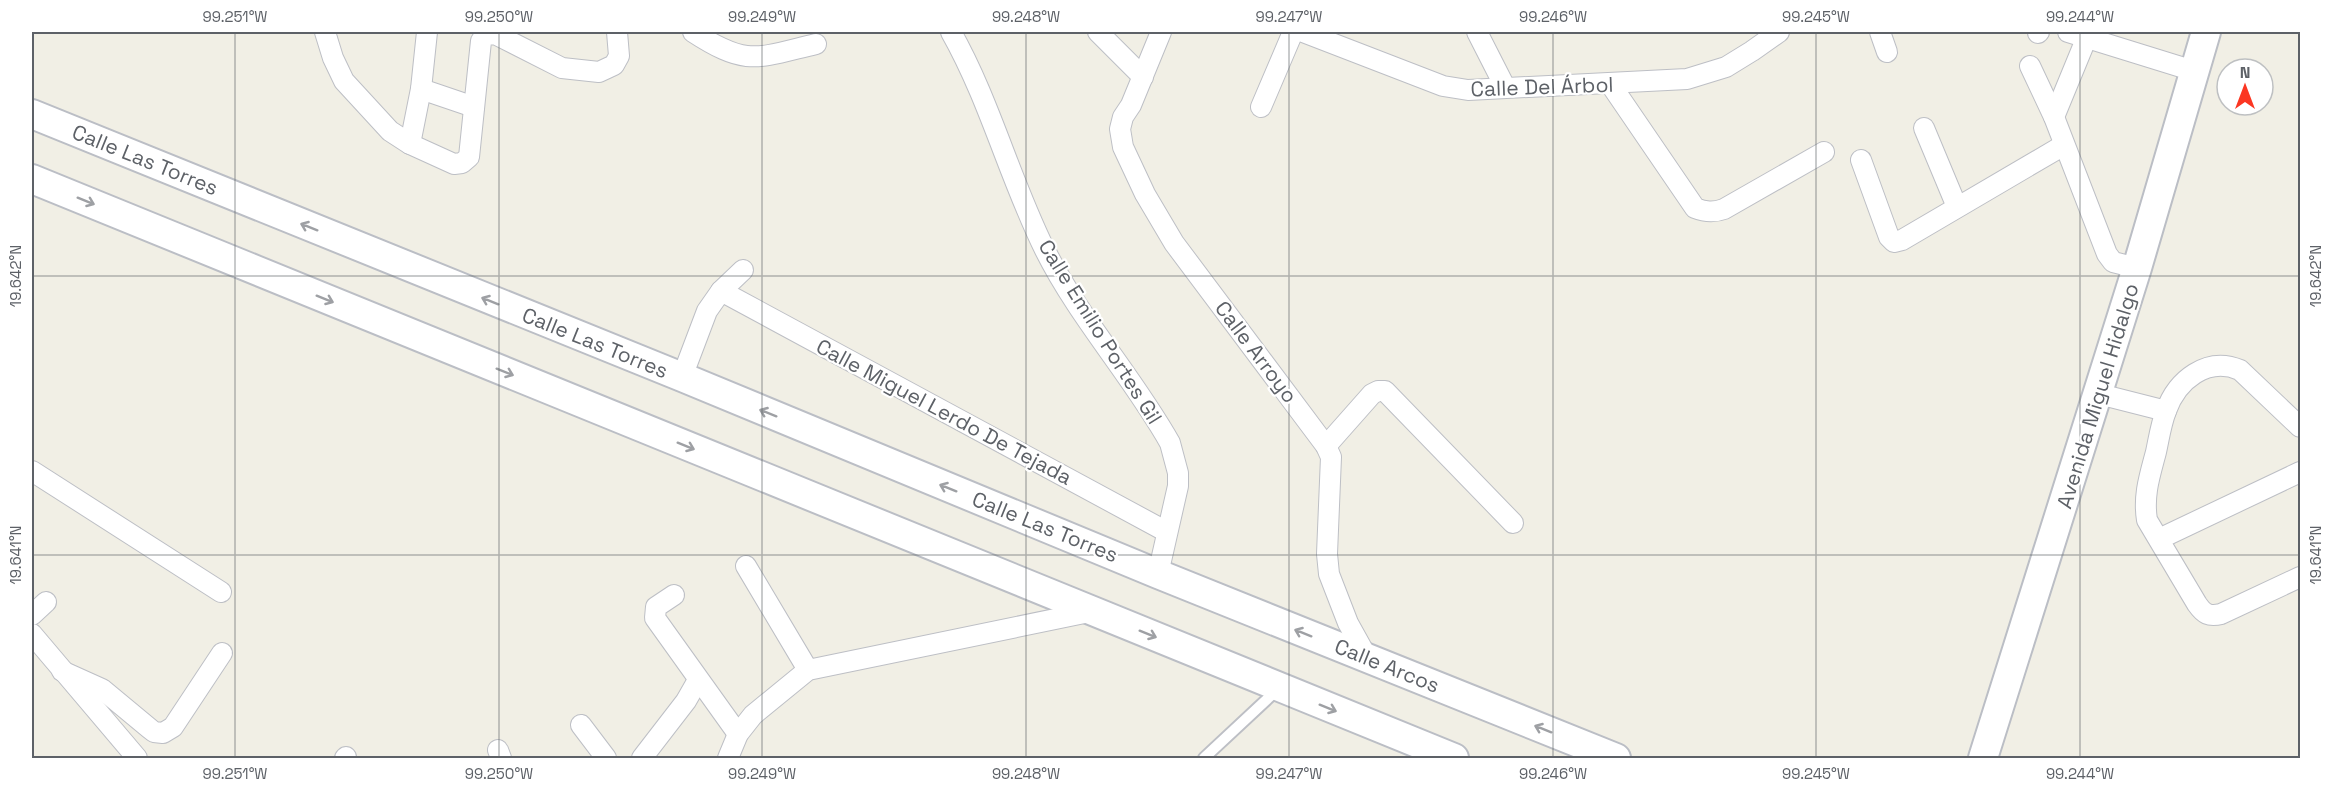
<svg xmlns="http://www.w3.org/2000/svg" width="2332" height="790" viewBox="0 0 2332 790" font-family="'Space Grotesk',sans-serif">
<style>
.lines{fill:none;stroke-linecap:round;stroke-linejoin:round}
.lane-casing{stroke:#bdbfc5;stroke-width:14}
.street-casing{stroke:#bdbfc5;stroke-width:22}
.secondary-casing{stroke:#bbbec5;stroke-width:32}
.lane{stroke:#fff;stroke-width:10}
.street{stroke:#fff;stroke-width:20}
.secondary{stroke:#fff;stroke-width:28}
.oneway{stroke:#9ea0a4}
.ticks{fill:none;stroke:#5d6167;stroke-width:1.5;stroke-opacity:0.45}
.labels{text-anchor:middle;stroke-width:4.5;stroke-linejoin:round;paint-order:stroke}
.street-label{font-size:21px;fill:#5d6167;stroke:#fff}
.neatline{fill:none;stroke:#5d6167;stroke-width:2}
.ticks-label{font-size:15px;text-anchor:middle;fill:#5d6167}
</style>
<rect width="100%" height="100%" fill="#f1efe5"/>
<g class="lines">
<defs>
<path id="lane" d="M1204,758L1278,689"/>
<g id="street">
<path d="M325,32L333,58L344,81L390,131L410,144L454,164L462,163L469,157L481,41L486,35L495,34L562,68L599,72L614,65L619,56L617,32"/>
<path d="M693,32C747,67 757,58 816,44"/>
<path d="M951,32C990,101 1010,180 1045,250C1079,318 1133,377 1170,443L1178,473V486L1158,574"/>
<path d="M1098,32L1143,77"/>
<path d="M1161,32L1131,105L1123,117L1120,129L1123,147L1145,194L1174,243L1326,446L1331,457L1327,554L1329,574L1348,623L1368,659"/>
<path d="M1303,32L1443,86L1468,90L1687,79L1726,67L1752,51L1779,32"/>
<path d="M1477,32L1505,87"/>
<path d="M1880,32L1887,52"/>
<path d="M2068,32L2194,71"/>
<path d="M2038,33L2039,32"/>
<path d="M2030,66L2054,117L2107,254L2113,262L2137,268"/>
<path d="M1611,85L1695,208C1705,212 1713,213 1724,209L1824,152"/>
<path d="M421,89L474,107"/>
<path d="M1261,107L1293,32"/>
<path d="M2054,117L2089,32"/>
<path d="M1924,128L1957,207"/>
<path d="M410,144L421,89L427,32"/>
<path d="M1861,160L1889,237L1894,242L1902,240L2064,145"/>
<path d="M721,291L1167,532"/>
<path d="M682,377L707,311L721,291L743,270"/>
<path d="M2099,394L2166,411"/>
<path d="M2300,427L2240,370C2207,356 2177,380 2166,411C2161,424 2159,438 2156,452C2150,475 2143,495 2147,520L2197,604C2204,614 2209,617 2221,614L2300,577"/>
<path d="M1326,446L1372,394L1378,391H1385L1513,523"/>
<path d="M32,471L221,592"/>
<path d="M2159,539L2300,472"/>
<path d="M746,566L808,670"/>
<path d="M674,595L656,607L655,618L738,734"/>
<path d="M32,615L46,602"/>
<path d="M32,634L137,758"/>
<path d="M62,671L102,689L149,728L154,732L163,733L173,727L222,653"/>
<path d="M581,725L606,758"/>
<path d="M498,750L501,758"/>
<path d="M345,758L346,757"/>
<path d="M642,758L686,701L698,680"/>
<path d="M728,758L738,734L753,715L808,670L1094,611"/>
</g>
<g id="secondary">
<path d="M32,114L682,377L1158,574L1616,758"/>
<path d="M32,179L1454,758"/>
<path d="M1983,758L2137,268L2206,32"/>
</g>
</defs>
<use href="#lane" class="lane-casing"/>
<use href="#street" class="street-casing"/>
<use href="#secondary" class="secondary-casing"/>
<use href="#lane" class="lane"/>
<use href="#street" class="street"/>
<use href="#secondary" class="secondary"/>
</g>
<defs><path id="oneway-shaft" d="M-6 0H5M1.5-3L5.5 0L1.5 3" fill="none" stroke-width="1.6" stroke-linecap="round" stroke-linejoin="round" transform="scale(1.5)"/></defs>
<g class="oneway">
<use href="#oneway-shaft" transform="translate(86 201) rotate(22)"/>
<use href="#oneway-shaft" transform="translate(309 227) rotate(-158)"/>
<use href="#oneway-shaft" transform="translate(325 299) rotate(22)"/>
<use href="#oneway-shaft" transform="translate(490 301) rotate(-158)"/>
<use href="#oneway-shaft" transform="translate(505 372) rotate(22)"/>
<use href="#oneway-shaft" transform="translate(768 413) rotate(-158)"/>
<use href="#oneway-shaft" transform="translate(686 446) rotate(22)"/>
<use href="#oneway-shaft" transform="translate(948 488) rotate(-158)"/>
<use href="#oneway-shaft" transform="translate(1303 633) rotate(-158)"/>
<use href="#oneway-shaft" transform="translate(1148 634) rotate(22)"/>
<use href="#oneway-shaft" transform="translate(1328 708) rotate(22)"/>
<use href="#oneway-shaft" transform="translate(1543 729) rotate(-158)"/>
</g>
<path class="ticks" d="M235,32V758M499,32V758M762,32V758M1026,32V758M1289,32V758M1553,32V758M1816,32V758M2080,32V758M32,276H2300M32,555H2300"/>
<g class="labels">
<g class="street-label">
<text transform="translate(1542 87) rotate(-2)" y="7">Calle Del Árbol</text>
<text transform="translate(145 160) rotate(22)" y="7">Calle Las Torres</text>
<text transform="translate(1100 332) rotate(58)" y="7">Calle Emilio Portes Gil</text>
<text transform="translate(595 343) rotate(22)" y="7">Calle Las Torres</text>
<text transform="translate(1256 352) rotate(53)" y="7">Calle Arroyo</text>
<text transform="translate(2098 396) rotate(-73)" y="7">Avenida Miguel Hidalgo</text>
<text transform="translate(944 412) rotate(28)" y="7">Calle Miguel Lerdo De Tejada</text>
<text transform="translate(1045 527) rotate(22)" y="7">Calle Las Torres</text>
<text transform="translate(1387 666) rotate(22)" y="7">Calle Arcos</text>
</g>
</g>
<rect width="2332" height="790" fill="none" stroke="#ffffff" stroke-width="66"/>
<g transform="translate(2245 87)"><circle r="28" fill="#ffffff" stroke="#bec0c2" stroke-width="1.5"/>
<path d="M0-4.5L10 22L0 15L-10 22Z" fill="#fb3622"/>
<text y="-9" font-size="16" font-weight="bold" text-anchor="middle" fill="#5d6167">N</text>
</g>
<rect x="33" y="33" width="2266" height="724" class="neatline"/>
<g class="ticks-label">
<text x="235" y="22">99.251°W</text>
<text x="499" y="22">99.250°W</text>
<text x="762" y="22">99.249°W</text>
<text x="1026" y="22">99.248°W</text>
<text x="1289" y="22">99.247°W</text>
<text x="1553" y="22">99.246°W</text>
<text x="1816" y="22">99.245°W</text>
<text x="2080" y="22">99.244°W</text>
<text transform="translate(16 276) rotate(-90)" y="5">19.642°N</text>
<text transform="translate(2316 276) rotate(-90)" y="5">19.642°N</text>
<text transform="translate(16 555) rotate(-90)" y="5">19.641°N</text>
<text transform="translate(2316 555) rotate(-90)" y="5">19.641°N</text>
<text x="235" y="779">99.251°W</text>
<text x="499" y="779">99.250°W</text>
<text x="762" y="779">99.249°W</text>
<text x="1026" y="779">99.248°W</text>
<text x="1289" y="779">99.247°W</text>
<text x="1553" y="779">99.246°W</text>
<text x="1816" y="779">99.245°W</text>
<text x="2080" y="779">99.244°W</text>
</g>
</svg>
